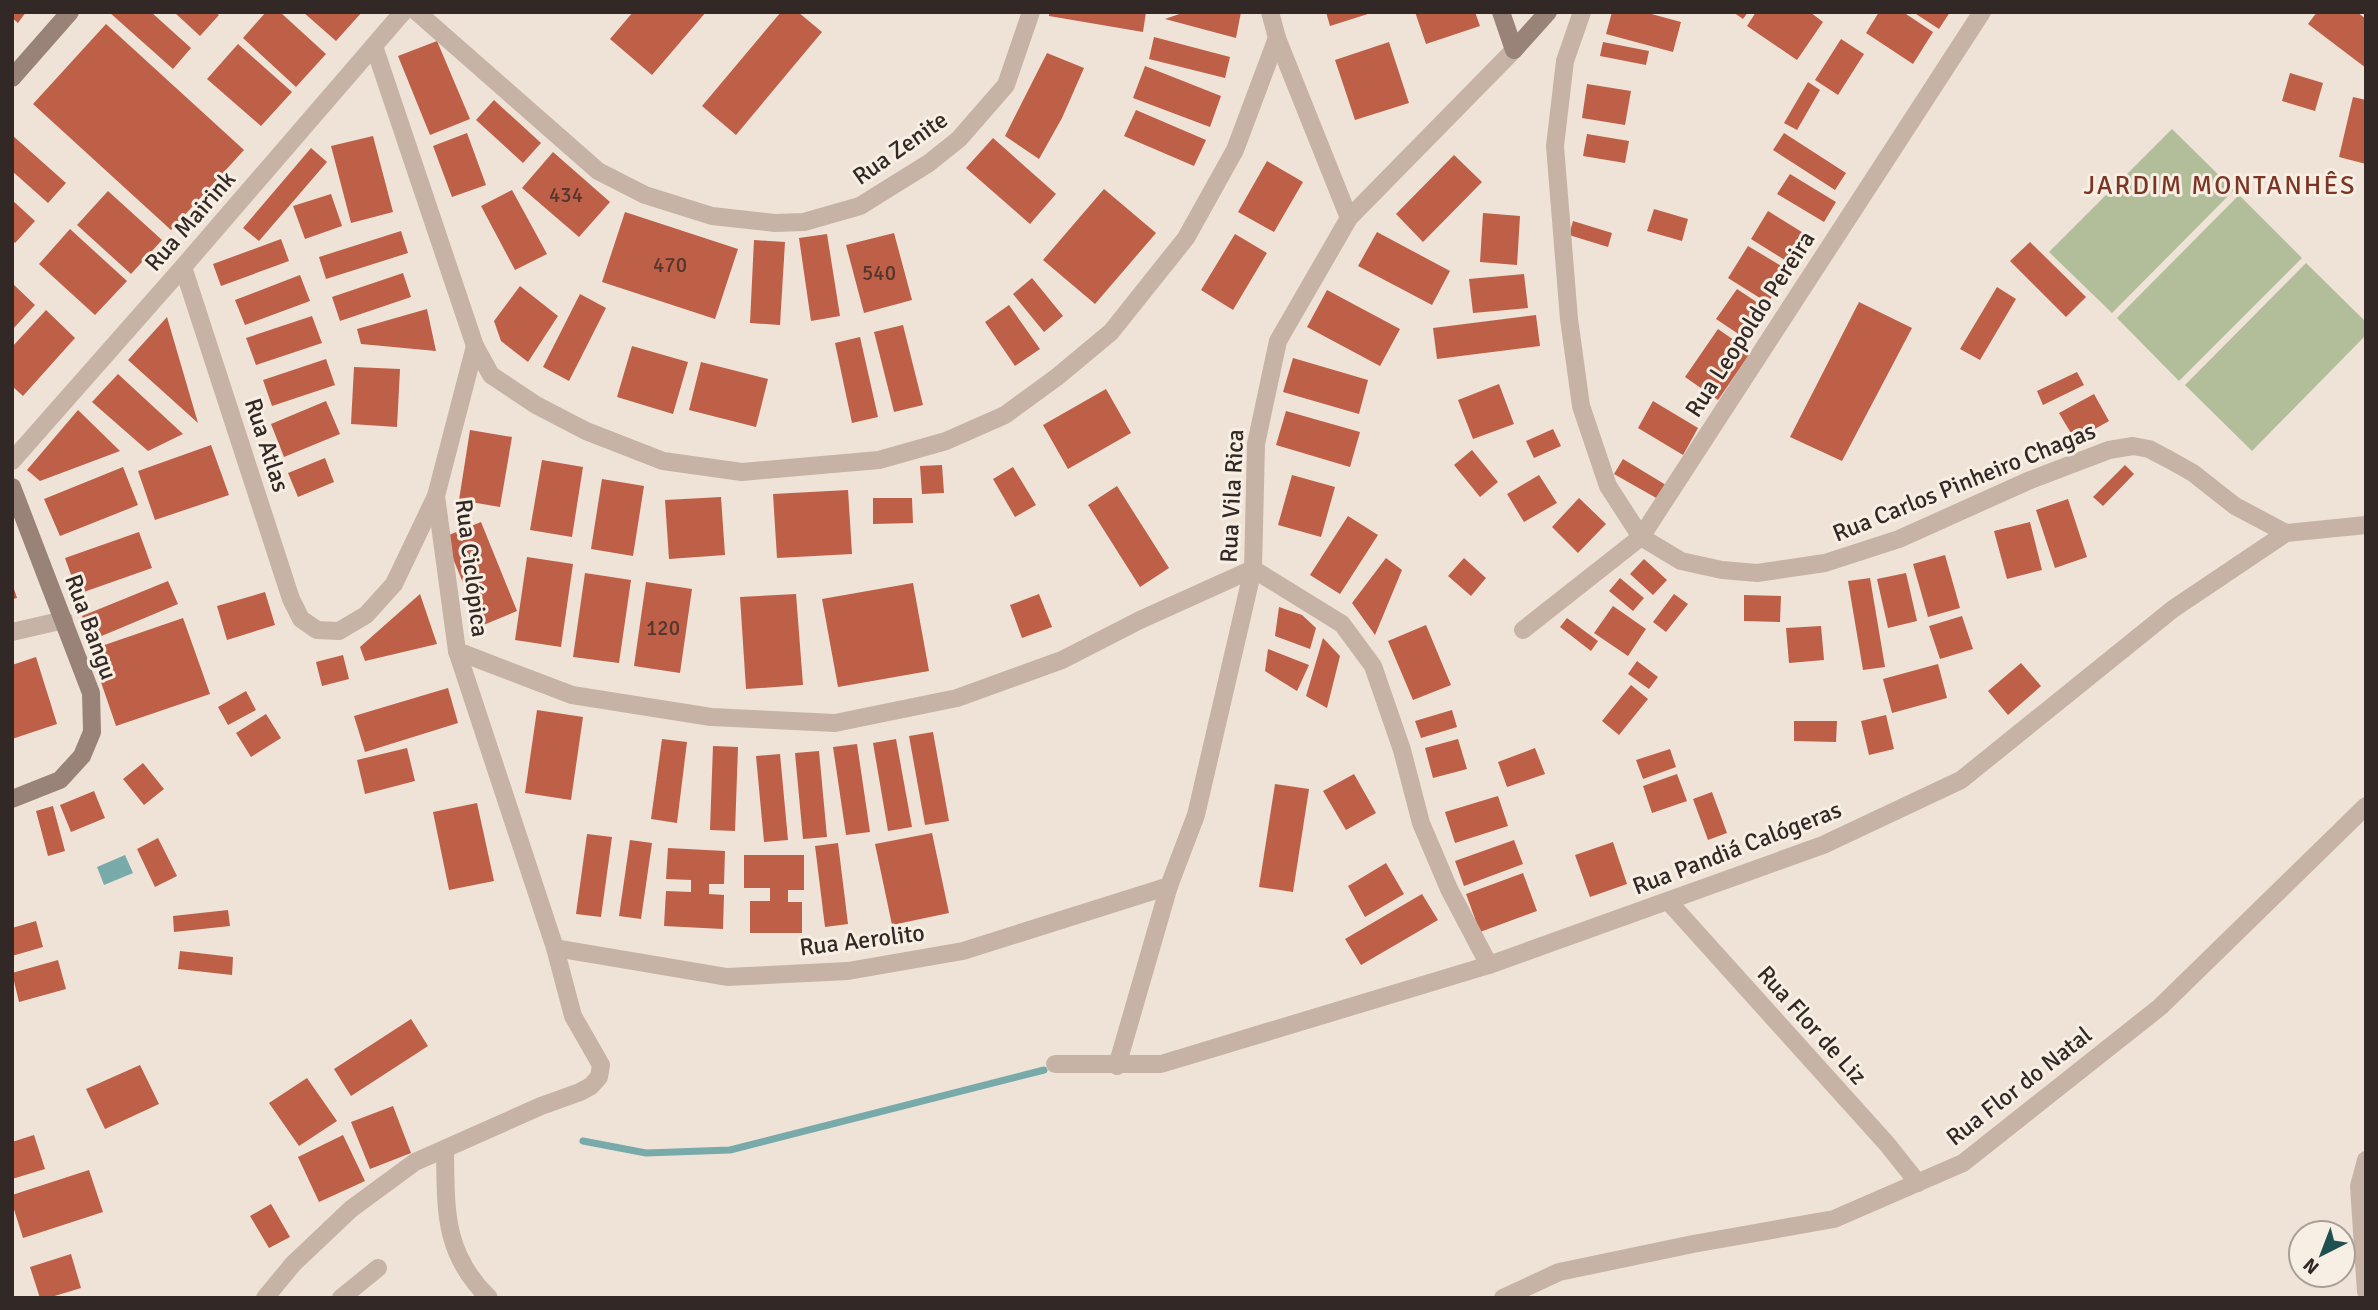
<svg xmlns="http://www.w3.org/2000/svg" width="2378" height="1310" viewBox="0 0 2378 1310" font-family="Signika,sans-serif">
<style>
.green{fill:#b2bd9a}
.water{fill:#79aaaa}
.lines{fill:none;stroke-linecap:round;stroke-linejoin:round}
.stream{stroke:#79aaaa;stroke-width:7}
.building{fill:#be5f47}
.street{stroke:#c6b3a5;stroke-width:18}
.secondary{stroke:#998277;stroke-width:18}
.labels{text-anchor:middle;stroke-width:6;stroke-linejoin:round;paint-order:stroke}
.number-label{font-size:21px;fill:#55362e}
.street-label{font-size:24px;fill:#322926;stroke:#f7eee4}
.neighbourhood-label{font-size:26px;letter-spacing:2px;fill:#7c3524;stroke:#f7eee4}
</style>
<rect width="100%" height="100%" fill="#efe3d8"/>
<g class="green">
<path d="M2172,129L2234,190L2112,313L2049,252Z"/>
<path d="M2239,195L2302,258L2179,381L2117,318Z"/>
<path d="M2306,263L2366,322V335L2252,451L2185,385Z"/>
</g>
<path class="water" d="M125,855L133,873L104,885L97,867Z"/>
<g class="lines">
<path class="stream" d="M583,1141L646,1153L730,1150L1044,1070"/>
</g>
<g class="building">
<path d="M12,12H26L18,23L12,18Z"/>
<path d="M109,12H151L191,48L173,69Z"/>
<path d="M174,12H215L219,15L200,36Z"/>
<path d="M266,12H280L326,54L296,87L243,38Z"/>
<path d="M303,12H362L336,41Z"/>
<path d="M633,12H706L652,75L610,39Z"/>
<path d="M781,12H798L822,32L736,135L702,106Z"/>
<path d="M1049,12H1146L1143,32L1049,16Z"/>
<path d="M1185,12H1241L1236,38L1165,19Z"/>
<path d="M1326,12H1371V13L1330,26Z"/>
<path d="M1415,12H1475L1480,26L1426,44Z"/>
<path d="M1612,12H1644L1681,22L1673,52L1606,34Z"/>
<path d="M1733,12H1748L1743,19Z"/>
<path d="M1756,12H1810L1823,22L1797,60L1747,26Z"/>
<path d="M1879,12H1903L1933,32L1913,64L1866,33Z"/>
<path d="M1913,12H1950L1939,29Z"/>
<path d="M2317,12H2357L2366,19V68L2308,24Z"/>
<path d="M106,24L244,150L171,230L33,104Z"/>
<path d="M1154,37L1230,57L1225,78L1149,59Z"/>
<path d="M1841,39L1864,54L1838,95L1815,80Z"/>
<path d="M437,41L470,119L430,135L398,56Z"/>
<path d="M1389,42L1409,103L1355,120L1335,60Z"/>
<path d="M1603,42L1649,51L1646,65L1600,56Z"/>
<path d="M238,44L292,92L261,126L207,79Z"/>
<path d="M1047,53L1084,68L1062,118L1039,159L1005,136Z"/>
<path d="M1145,66L1221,96L1210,127L1133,98Z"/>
<path d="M2290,73L2323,83L2315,111L2282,101Z"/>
<path d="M1808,82L1820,90L1797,130L1784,123Z"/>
<path d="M1587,84L1631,91L1625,125L1582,118Z"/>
<path d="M2353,97L2366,100V164L2339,157Z"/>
<path d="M494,100L541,143L523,163L476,120Z"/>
<path d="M1136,110L1206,140L1194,166L1124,136Z"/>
<path d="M467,133L486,185L452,197L433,146Z"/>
<path d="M1784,133L1846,173L1835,190L1773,150Z"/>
<path d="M1587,134L1629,141L1625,163L1583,156Z"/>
<path d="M12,135L66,183L48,203L12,171Z"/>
<path d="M373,136L393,212L351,223L331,146Z"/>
<path d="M993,138L1056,194L1030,224L966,168Z"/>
<path d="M311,148L327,162L259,241L243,228Z"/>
<path d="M553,152L610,202L579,237L522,188Z"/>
<path d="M1454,155L1482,182L1423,242L1396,214Z"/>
<path d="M1267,161L1303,182L1274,232L1238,212Z"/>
<path d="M1790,174L1836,202L1824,222L1777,194Z"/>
<path d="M1104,189L1156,233L1095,304L1043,260Z"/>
<path d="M512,190L547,254L515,270L481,206Z"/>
<path d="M108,191L162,240L131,274L77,225Z"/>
<path d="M331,194L342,226L305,239L293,206Z"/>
<path d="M12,200L35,221L15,243L12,240Z"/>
<path d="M1654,209L1688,219L1682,241L1647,231Z"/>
<path d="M1768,211L1805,234L1788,262L1751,239Z"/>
<path d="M625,212L738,249L715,319L602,282Z"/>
<path d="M1483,213L1520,216L1517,265L1480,262Z"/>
<path d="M1573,221L1612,233L1608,247L1569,235Z"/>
<path d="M70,229L127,281L95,315L39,264Z"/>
<path d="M401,231L408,253L326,279L319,257Z"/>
<path d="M1377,232L1450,271L1432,305L1358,266Z"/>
<path d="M894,233L912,300L864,313L846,245Z"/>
<path d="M827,234L840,316L811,321L799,238Z"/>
<path d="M1235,234L1267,253L1233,310L1201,290Z"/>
<path d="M281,239L289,261L221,286L213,264Z"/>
<path d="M754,240L785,242L780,325L750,323Z"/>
<path d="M2030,242L2086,297L2066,317L2010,261Z"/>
<path d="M1748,246L1788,270L1768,303L1728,278Z"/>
<path d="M403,273L411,297L340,321L332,297Z"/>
<path d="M1524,274L1528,308L1473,313L1469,279Z"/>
<path d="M300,275L310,301L245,325L235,300Z"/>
<path d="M1032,278L1063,316L1044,332L1013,294Z"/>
<path d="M12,283L35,305L12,330Z"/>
<path d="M520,286L558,316L528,362L501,341L494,321Z"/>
<path d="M1997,287L2016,299L1980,360L1960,349Z"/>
<path d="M1737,289L1764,307L1743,337L1716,319Z"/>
<path d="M1327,290L1400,329L1380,366L1307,327Z"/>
<path d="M580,294L606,308L569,381L543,367Z"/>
<path d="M1859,302L1912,328L1842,461L1790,437Z"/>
<path d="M1009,305L1040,349L1015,366L985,322Z"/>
<path d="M427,309L436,351L361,344L357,329Z"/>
<path d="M46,310L75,338L23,396L12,386V347Z"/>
<path d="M1536,315L1540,346L1437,359L1433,328Z"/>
<path d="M312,316L322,343L256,365L246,338Z"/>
<path d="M167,317L198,423L128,360Z"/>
<path d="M903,325L923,405L894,412L874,332Z"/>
<path d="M1718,329L1751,352L1718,400L1685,377Z"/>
<path d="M860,337L878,417L852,423L835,343Z"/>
<path d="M632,346L688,362L673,414L617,397Z"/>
<path d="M1293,358L1368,380L1359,414L1283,392Z"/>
<path d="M326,359L335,385L272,406L263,380Z"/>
<path d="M701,362L768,379L756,427L689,410Z"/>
<path d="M354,367L400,369L397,427L351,424Z"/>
<path d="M2077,372L2084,385L2043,405L2037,391Z"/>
<path d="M118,374L183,434L148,451L92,402Z"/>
<path d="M1499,384L1514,424L1473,439L1458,400Z"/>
<path d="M1106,389L1131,433L1068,469L1043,425Z"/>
<path d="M2094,394L2109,421L2075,440L2059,413Z"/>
<path d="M326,401L340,434L284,457L271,424Z"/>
<path d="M1653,401L1698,428L1683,455L1638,428Z"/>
<path d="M78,410L120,451L40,481L27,470Z"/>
<path d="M1286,411L1360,432L1350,467L1276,445Z"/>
<path d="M1553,429L1561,446L1534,458L1526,441Z"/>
<path d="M470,430L512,437L500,507L459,500Z"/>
<path d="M211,445L229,495L155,520L138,471Z"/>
<path d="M1472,450L1498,482L1480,497L1454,465Z"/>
<path d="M325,458L334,482L298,497L288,473Z"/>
<path d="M1623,459L1666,485L1658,499L1614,474Z"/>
<path d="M542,460L583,467L572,537L530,530Z"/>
<path d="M942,465L944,493L922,494L920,466Z"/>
<path d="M2125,465L2134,474L2103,506L2093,497Z"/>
<path d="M123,467L138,505L60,536L44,499Z"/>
<path d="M1013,467L1036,505L1015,517L993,479Z"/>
<path d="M1292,475L1335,487L1321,537L1278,525Z"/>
<path d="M1539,475L1557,503L1524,522L1507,494Z"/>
<path d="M602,479L644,486L633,556L591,549Z"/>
<path d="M1117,486L1169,568L1140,587L1088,505Z"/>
<path d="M848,490L852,554L777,558L773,494Z"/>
<path d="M721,497L725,555L669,559L665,500Z"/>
<path d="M873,498H912L913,523L873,524Z"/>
<path d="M1579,498L1606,524L1578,553L1552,527Z"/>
<path d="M2068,499L2087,557L2055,568L2036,510Z"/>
<path d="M1348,516L1378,535L1340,594L1310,575Z"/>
<path d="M481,522L517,611L481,626L444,537Z"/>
<path d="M2030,522L2042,570L2007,579L1994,531Z"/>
<path d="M139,532L152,568L78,594L65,558Z"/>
<path d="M1945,555L1960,608L1928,617L1913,564Z"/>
<path d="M527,557L573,564L561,647L515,640Z"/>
<path d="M1386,558L1402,570L1375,635L1352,603Z"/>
<path d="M1464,558L1486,578L1471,596L1448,576Z"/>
<path d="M1644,559L1667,580L1653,595L1630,574Z"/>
<path d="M585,573L631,580L619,663L573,657Z"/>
<path d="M1906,573L1917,621L1888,628L1877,579Z"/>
<path d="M1620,578L1644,598L1633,611L1609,591Z"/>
<path d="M1870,578L1885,667L1863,670L1848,581Z"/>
<path d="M168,581L178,604L92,640L82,616Z"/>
<path d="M646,582L692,589L680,673L634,666Z"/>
<path d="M12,583L17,598L12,599Z"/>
<path d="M913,583L929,671L838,687L822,599Z"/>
<path d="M265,592L275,625L227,640L217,606Z"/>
<path d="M420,594L437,644L365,661L360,647Z"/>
<path d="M796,594L803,685L746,689L740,597Z"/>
<path d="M1039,594L1052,627L1022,638L1010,605Z"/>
<path d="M1674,594L1688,604L1666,632L1653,622Z"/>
<path d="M1744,595L1781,596L1780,622L1744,621Z"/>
<path d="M1613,606L1646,629L1628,656L1594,633Z"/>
<path d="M1279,607L1302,615L1316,628L1310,649L1275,636Z"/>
<path d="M1962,616L1973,649L1940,659L1929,626Z"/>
<path d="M183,618L210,694L116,726L90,650Z"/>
<path d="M1567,618L1598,641L1591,651L1560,627Z"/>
<path d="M1426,625L1451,685L1413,700L1388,641Z"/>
<path d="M1821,626L1824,660L1789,663L1786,628Z"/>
<path d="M1323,638L1340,656L1327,708L1306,696Z"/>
<path d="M1268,649L1309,665L1297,691L1265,671Z"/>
<path d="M343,655L349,679L322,686L316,662Z"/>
<path d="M36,657L57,724L12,739V665Z"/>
<path d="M1637,661L1658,677L1649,689L1628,674Z"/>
<path d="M2021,663L2041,686L2008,715L1988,691Z"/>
<path d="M1938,664L1947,698L1892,713L1883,679Z"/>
<path d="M1631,685L1648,699L1619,735L1602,721Z"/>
<path d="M448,688L458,723L365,752L354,716Z"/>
<path d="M246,691L256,710L228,725L218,707Z"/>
<path d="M537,710L583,717L571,800L525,793Z"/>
<path d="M1452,710L1457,727L1421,738L1415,721Z"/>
<path d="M266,714L281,738L251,757L236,733Z"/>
<path d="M1886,715L1894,749L1869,755L1861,721Z"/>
<path d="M1794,721H1837L1836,742L1794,741Z"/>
<path d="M933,732L949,821L925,825L909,736Z"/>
<path d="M662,739L687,742L677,823L651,819Z"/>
<path d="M896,739L912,827L888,831L873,743Z"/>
<path d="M1458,739L1467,769L1433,778L1425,748Z"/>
<path d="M857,744L870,832L846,835L833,747Z"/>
<path d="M713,746L738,747L735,831L710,830Z"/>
<path d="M407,748L415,781L365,794L357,760Z"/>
<path d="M1535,748L1545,774L1507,787L1498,762Z"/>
<path d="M1670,749L1676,767L1643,779L1636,760Z"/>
<path d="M819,751L827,837L803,839L795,753Z"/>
<path d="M780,754L788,840L764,842L756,756Z"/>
<path d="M143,763L164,789L144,805L123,779Z"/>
<path d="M1354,774L1376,813L1346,830L1323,791Z"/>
<path d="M1677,774L1687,801L1652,813L1643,786Z"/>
<path d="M1275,784L1309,789L1293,892L1259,887Z"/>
<path d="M94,791L105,818L71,832L60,805Z"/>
<path d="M1712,792L1727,833L1708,840L1693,799Z"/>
<path d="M1498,796L1508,826L1455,843L1445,812Z"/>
<path d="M477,803L494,881L449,890L433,812Z"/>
<path d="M53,806L65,851L48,856L36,811Z"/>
<path d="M932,833L949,913L892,925L875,844Z"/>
<path d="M587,834L612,837L601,917L576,914Z"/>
<path d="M158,838L177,876L155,887L137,849Z"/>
<path d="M630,840L652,843L641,919L619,916Z"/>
<path d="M1514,840L1523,864L1464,886L1455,861Z"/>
<path d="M1613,842L1627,884L1590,897L1575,855Z"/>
<path d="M838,843L848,924L825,927L815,846Z"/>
<path d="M668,848L725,851L724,884H709V894L724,895L723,929L664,926L666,891L691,892V880L666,879Z"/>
<path d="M744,855H804V890H788V902H802V933H750V901H770V888H744Z"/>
<path d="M1386,863L1404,894L1365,917L1348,886Z"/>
<path d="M1523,873L1537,911L1480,932L1466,894Z"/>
<path d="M1422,894L1438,920L1361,965L1345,939Z"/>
<path d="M228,910L230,926L174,932L173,916Z"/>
<path d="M36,921L43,947L12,956V928Z"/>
<path d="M180,951L233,957L232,975L178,969Z"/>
<path d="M58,960L66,989L19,1002L12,973Z"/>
<path d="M411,1019L428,1046L351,1096L334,1069Z"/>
<path d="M140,1065L159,1104L105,1129L86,1089Z"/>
<path d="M307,1078L337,1121L299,1146L269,1103Z"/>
<path d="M393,1106L411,1153L370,1169L351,1122Z"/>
<path d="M34,1135L45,1169L12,1179V1142Z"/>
<path d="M343,1135L365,1181L319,1202L298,1157Z"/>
<path d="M89,1170L103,1212L23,1238L12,1203V1195Z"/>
<path d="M271,1204L290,1237L269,1248L250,1216Z"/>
<path d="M71,1254L81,1288L48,1298H40L30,1267Z"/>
</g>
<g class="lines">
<g class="street">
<path d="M417,12L598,171L645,195L712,216L775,223L804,222L860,206L929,163L959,139L1006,85L1031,12"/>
<path d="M1270,12L1277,38L1349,218"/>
<path d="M1582,12L1565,61L1555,146L1569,319L1581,406L1608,486L1641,537L1681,561L1722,570L1757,573L1825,563L1899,539L2028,481L2109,450L2133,446L2149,449L2170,460L2193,473L2235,506L2286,533"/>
<path d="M374,46L475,346L491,375L536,405L586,431L663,461L742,472L879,460L946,441L1005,415L1057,377L1111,332L1186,238L1235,150L1277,38"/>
<path d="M183,267L291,599L301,619L317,630L339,631L366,615L394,584L436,496"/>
<path d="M12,461L183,267L403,12"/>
<path d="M1523,630L1641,537L1982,12"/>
<path d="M12,632L64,620"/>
<path d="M457,651L572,695L711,717L835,723L957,698L1062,660L1140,620L1253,569L1342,624L1373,666L1402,750L1421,823L1449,889L1489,965"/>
<path d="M1668,901L1887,1144L1918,1183"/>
<path d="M555,948L727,977L848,971L963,951L1169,886"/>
<path d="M1055,1064H1161L1489,965L1823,845L1961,780L2173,609L2286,533L2366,525"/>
<path d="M1117,1066L1169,886L1196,815L1253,569L1256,444L1278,341L1349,218L1514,50"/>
<path d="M445,1150C446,1210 443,1253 489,1298"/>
<path d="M2366,1160L2359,1186L2366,1292"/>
<path d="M265,1298L293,1264L351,1209L415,1162L541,1106L580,1092L591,1086L599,1077L601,1065L573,1016L555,948L457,651L436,496L475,346"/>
<path d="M341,1298L378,1268"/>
<path d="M1503,1298L1559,1272L1693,1244L1834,1219L1963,1163L2160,1007L2366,806"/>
</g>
<g class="secondary">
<path d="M1501,12L1514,50L1548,12"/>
<path d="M12,78L70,12"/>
<path d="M12,487L91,693L92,732L82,756L60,780L12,799"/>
</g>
</g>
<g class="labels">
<g class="number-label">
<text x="566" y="202">434</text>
<text x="670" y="272">470</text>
<text x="879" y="280">540</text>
<text x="663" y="635">120</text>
</g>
<g class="street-label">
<text transform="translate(900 148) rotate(-35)" y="8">Rua Zenite</text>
<text transform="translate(190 221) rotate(-49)" y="8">Rua Mairink</text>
<text transform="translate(1750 324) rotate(-57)" y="8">Rua Leopoldo Pereira</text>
<text transform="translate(267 445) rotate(72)" y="8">Rua Atlas</text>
<text transform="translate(1964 482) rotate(-22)" y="8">Rua Carlos Pinheiro Chagas</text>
<text transform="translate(1232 496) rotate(-87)" y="8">Rua Vila Rica</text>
<text transform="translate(472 568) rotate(83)" y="8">Rua Ciclópica</text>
<text transform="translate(91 627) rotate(70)" y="8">Rua Bangu</text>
<text transform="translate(1737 848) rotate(-21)" y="8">Rua Pandiá Calógeras</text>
<text transform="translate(862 940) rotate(-7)" y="8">Rua Aerolito</text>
<text transform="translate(1812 1025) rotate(48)" y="8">Rua Flor de Liz</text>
<text transform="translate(2019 1086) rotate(-38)" y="8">Rua Flor do Natal</text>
</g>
<g class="neighbourhood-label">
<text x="2220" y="194">JARDIM MONTANHÊS</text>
</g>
</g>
<rect width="2378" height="1310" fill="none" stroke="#322926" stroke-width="28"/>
<g transform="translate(2322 1254) rotate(222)"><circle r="33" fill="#f7eee4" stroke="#a89f98" stroke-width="2"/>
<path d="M0-5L12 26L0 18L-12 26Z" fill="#1e5051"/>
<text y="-10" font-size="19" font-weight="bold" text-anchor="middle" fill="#322926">N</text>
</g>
</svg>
